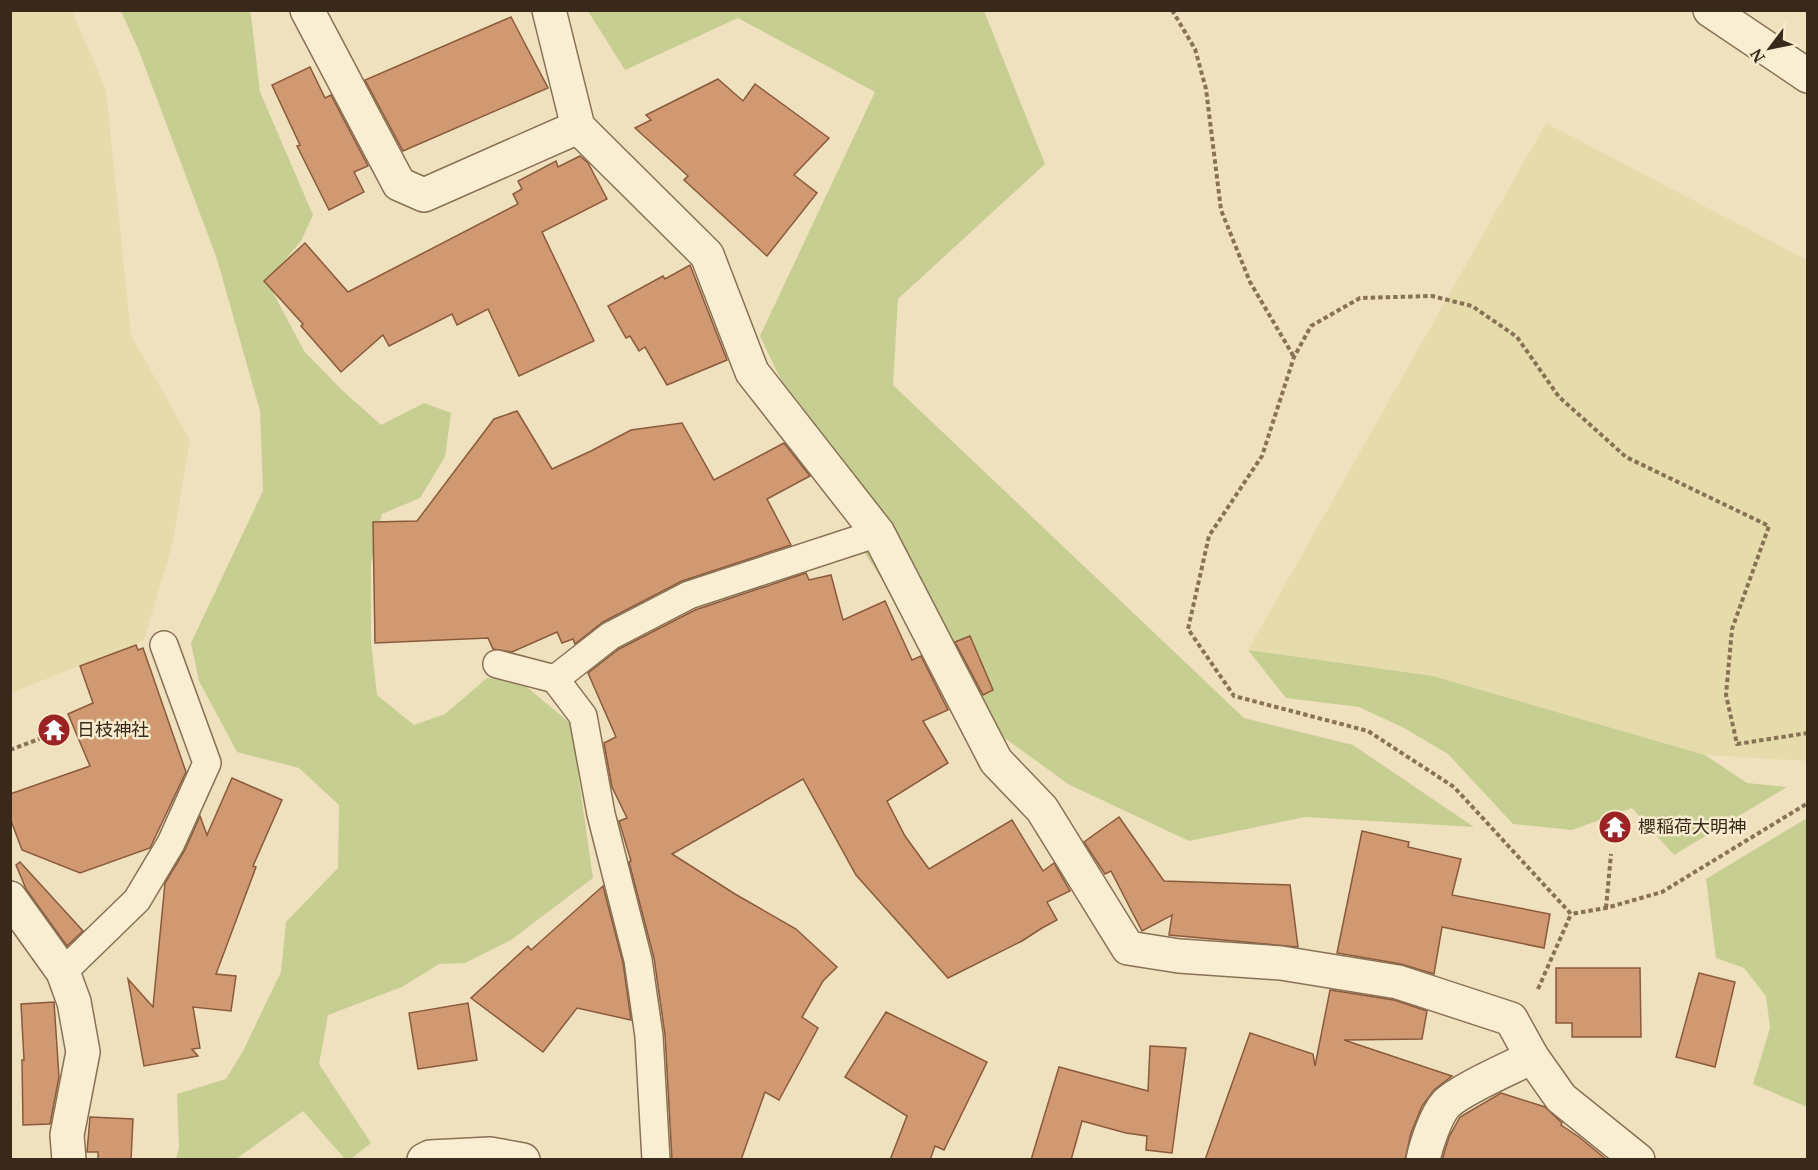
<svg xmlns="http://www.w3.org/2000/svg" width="1818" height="1170" viewBox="0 0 1818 1170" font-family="'Noto Serif','Noto Sans JP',serif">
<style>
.farmland{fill:#e6dcab}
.green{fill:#c7ce92}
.building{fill:#d09972;stroke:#8a5a3b;stroke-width:1.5}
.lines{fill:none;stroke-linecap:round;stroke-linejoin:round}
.lane-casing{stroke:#897156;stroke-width:30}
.street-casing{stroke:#897156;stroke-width:36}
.path{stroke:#897156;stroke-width:4;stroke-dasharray:4.5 3;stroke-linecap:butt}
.lane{stroke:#faeed2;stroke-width:27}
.street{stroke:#faeed2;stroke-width:33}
.labels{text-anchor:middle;stroke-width:5;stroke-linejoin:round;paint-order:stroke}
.poi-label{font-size:18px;fill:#38291b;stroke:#f7ebce;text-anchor:start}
</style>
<rect width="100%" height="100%" fill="#f0e1be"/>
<g class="farmland">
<path d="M11,10L72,11L106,90L131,335L190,440L172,546L144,640L11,693Z"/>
<path d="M1546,123L1807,260V761L1705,755L1433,676L1248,650Z"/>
</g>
<g class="green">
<path d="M121,11H249L251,15L260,92L313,215L301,241L267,281L304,351L342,390L381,425L424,403L451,413L445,457L420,498L382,514L371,564V642L377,695L414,725L445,714L487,678L521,682L571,724L593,878L511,940L465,963L439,964L402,987L328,1015L319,1064L371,1143L351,1159H345L303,1111L236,1159H176L179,1148L177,1094L226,1079L243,1051L281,972L286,922L338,868L339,805L299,768L237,752L199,681L191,643L263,491L260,411L217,259L139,51Z"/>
<path d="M588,11H984L1045,164L898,299L893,385L1244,718L1353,745L1474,827L1305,817L1189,841L1068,784L969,712L862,549L760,336L875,92L738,18L625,70Z"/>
<path d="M1248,650L1433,676L1705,755L1747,783L1787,787L1674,855L1632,808L1572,830L1513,824L1448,754L1404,728L1359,707L1286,698Z"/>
<path d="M1807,818V1107L1753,1084L1770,1028L1766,996L1744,968L1716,958L1706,879Z"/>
</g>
<g class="building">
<path d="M511,17L548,88L403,151L365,80Z"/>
<path d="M310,67L325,98L331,95L368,166L354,172L364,192L329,210L297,146L300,145L272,85Z"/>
<path d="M718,79L743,101L755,84L829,138L794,175L817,193L767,256L684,180L688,176L635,128L651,120L646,115Z"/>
<path d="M580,156L588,163L607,199L542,232L594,341L519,376L488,309L457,325L452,314L389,346L383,335L341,372L301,326L303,324L264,281L305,243L348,292L518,204L513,194L522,189L518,181L556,161L558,167Z"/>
<path d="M690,265L727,360L667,385L645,347L639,351L630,336L626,338L608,306L663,276L665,279Z"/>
<path d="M517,411L552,469L591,451L631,430L682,423L714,480L784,443L810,476L767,499L791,545L682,581L603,622L575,644L573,639L562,643L557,632L512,652L493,649L488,638L375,643L373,522L417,521L494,419Z"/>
<path d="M806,573L809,580L831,575L843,620L885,601L912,660L921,656L948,710L923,721L948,763L887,801L905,836L929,869L1012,820L1043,871L1054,863L1070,891L1047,902L1057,920L1042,928L1022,941L948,978L856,875L803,779L672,854L735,894L796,929L837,967L823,981L802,1017L818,1028L779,1100L765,1092L741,1160H672L665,1035L654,958L629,862L631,861L619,821L627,818L612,787L604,743L616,737L588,673L619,649L695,610Z"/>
<path d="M970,636L993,690L983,695L955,642Z"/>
<path d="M136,645L138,650L143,648L186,772L150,848L80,873L22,850L10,818V794L90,766L68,714L93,703L80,666Z"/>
<path d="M232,778L282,800L253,866L256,867L216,974L236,976L231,1011L193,1007L200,1048L192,1049L198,1056L144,1066L128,979L153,1007L165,883L185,850L200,816L207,835Z"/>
<path d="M1119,817L1164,881L1290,885L1298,947L1169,935L1172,915L1142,931L1111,871L1105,874L1084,842Z"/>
<path d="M1362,831L1409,842L1408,847L1461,859L1452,895L1550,914L1544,948L1442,927L1434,974L1401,964L1337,953Z"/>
<path d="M20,862L83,931L67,946L26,889L16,865Z"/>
<path d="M603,886L623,963L631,1020L577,1008L543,1052L471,998L528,946L531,950Z"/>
<path d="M1556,968H1640L1641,1037H1572V1023H1556Z"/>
<path d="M1699,973L1735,982L1715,1067L1676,1057Z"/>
<path d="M1330,990L1394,1000L1427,1011L1422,1039L1344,1040L1452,1076L1434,1090L1422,1106L1411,1133L1405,1160H1205L1250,1033L1313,1054L1315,1066Z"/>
<path d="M54,1002L59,1077L50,1124L23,1125L22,1060H24L21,1004Z"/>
<path d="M468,1003L477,1060L418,1069L409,1013Z"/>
<path d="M886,1012L987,1062L944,1150L935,1146L930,1160H890L907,1116L845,1077Z"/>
<path d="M1150,1046L1186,1048L1172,1153L1146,1150L1147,1136L1126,1133L1082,1121L1071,1160H1031L1059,1067L1148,1091Z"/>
<path d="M1501,1093L1545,1107L1562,1123L1561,1125L1579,1137L1607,1160H1442L1449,1137L1460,1117Z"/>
<path d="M90,1117L133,1119L131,1160H98V1152H87Z"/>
</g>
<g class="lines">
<defs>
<g id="lane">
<path d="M497,664L555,679L610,636L689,595L878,533"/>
<path d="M555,679L583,716L601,814L638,960L649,1036L656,1160"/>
<path d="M63,972L137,900L171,843L207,763L164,645"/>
</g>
<g id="street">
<path d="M307,10L399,184L424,195L578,127"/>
<path d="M549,10L578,127L707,255L752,372L878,533L996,761L1042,809L1128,948L1179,956L1281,963L1398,982L1511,1019L1532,1057L1561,1098L1638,1160"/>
<path d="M1710,10L1808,76"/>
<path d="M10,898L63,972L74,1002L83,1052L67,1135L69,1160"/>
<path d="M424,1160L430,1157L490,1154L523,1160"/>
<path d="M1423,1160C1426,1145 1436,1115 1446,1104C1461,1089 1511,1068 1532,1057"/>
</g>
</defs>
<use href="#lane" class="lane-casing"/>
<use href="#street" class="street-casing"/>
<g class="path">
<path d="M1172,10L1195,49L1206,89L1221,210L1250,282L1294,357"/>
<path d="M1808,733L1737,744L1726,695L1732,629L1769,526L1626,457L1559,397L1517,337L1472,306L1432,296L1360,298L1311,326L1294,357L1262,456L1209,536L1188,629L1234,696L1368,731L1454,787L1571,914L1606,908L1662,892L1808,803"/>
<path d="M10,750L60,731"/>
<path d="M1606,908L1611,854"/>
<path d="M1538,989L1571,914"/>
</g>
<use href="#lane" class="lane"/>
<use href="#street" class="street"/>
</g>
<defs>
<symbol id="temple-disc" viewBox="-11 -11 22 22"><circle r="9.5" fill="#9b2324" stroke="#f7ebce"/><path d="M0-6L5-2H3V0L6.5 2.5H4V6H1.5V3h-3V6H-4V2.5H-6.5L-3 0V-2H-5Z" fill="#fff"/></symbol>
</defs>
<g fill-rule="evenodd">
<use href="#temple-disc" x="35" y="711" width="38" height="38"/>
<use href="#temple-disc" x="1596" y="808" width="38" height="38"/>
</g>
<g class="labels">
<g class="poi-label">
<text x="77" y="736">日枝神社</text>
<text x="1638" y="833">櫻稲荷大明神</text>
</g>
</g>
<rect width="1818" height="1170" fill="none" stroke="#38291b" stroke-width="24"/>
<g transform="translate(1770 48) rotate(238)" stroke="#f7ebce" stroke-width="4.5" paint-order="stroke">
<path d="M0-4.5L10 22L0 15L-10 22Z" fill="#38291b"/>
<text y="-9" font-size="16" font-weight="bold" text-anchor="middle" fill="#38291b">N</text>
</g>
</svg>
